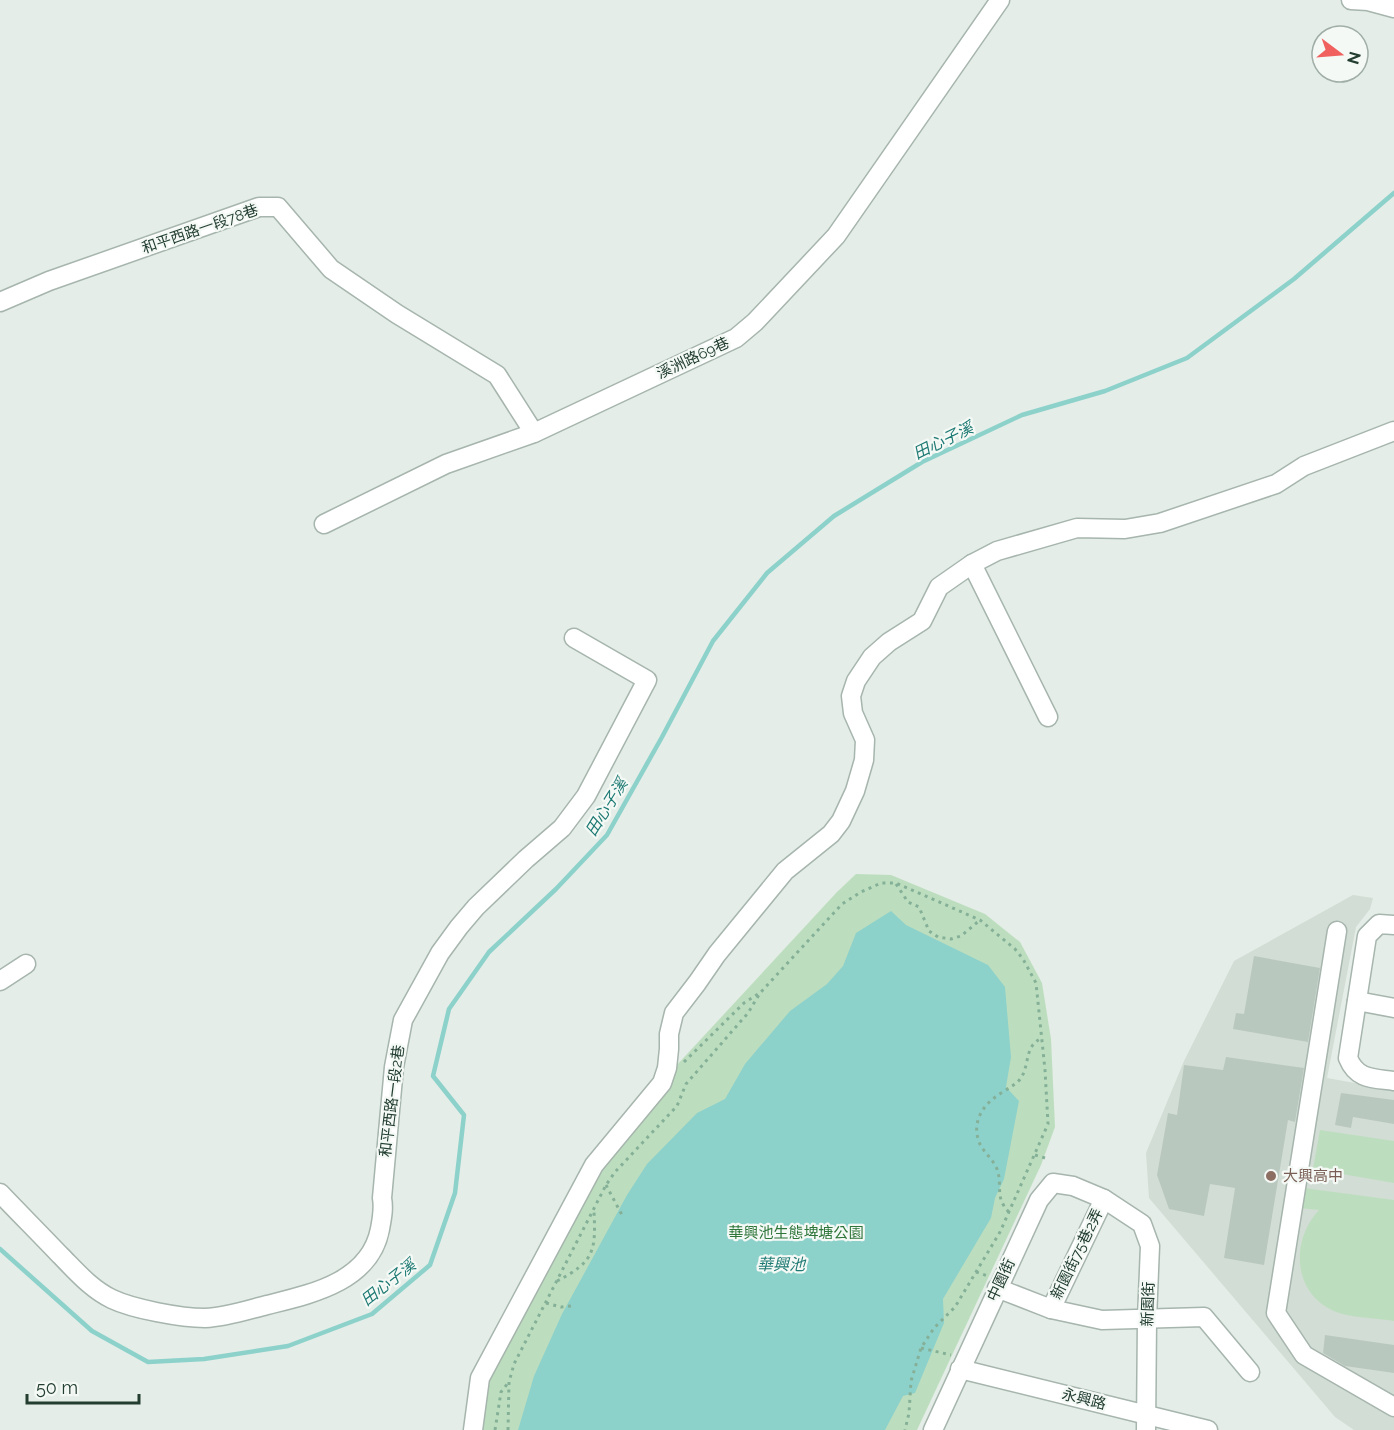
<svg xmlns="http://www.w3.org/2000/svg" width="1394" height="1430" viewBox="0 0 1394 1430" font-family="Raleway,'Noto Sans TC',sans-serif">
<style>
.built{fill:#d2ddd5}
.green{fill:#bddebe}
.water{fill:#8dd1cb}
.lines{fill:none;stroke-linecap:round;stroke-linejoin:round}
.stream{stroke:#8dd1cb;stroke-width:4.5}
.building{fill:#b9c8bf}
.minor-casing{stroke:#a6b5ad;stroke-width:21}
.path{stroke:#85b098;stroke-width:3;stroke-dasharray:3 4.5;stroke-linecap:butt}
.minor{stroke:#fff;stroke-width:18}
.education-dot{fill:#8d6e63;stroke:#f4f9f6;stroke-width:2}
.labels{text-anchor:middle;stroke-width:4.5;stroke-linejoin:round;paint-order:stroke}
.street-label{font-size:15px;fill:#233e31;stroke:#f4f9f6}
.education-label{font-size:15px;fill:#785e54;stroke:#f4f9f6;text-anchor:start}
.park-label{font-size:15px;fill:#2e7539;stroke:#f4f9f6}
.water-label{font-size:16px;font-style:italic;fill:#1e7a73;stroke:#f4f9f6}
</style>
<rect width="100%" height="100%" fill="#e4ede7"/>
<path class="built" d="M1353,895L1373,898L1370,909L1356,927L1327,1078L1394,1090V1430H1354L1335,1417L1149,1198L1146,1153L1184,1061L1234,961Z"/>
<g class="green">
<path d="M856,874L891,875L985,914L1020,942L1042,983L1051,1039L1055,1127L1041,1165L917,1430H480L484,1404L495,1362L594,1171L676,1066L837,892Z"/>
<path d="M1320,1130L1394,1141V1183L1313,1169Z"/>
<path d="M1304,1188L1394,1200V1321C1376,1318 1356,1318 1339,1313C1293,1297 1289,1242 1319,1210L1300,1208Z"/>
</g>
<path class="water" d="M891,911L906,925L988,965L1005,987L1011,1057L1006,1087L1019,1101L1004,1179L995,1198L991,1218L943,1299L944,1323L915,1393L903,1396L885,1430H518L534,1376L562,1314L627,1195L647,1164L697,1113L725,1099L745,1064L790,1011L827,984L843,966L856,933Z"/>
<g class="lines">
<path class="stream" d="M0,1249L92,1331L148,1362L204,1359L288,1346L372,1314L430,1265L455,1193L464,1115L433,1076L449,1009L489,952L556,889L607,835L662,737L713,641L767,573L834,516L922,462L1022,415L1105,391L1187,358L1294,279L1394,193"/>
</g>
<g class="building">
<path d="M1254,956L1320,968L1308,1042L1233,1029L1236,1013L1244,1014Z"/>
<path d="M1226,1057L1304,1068L1295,1122L1288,1120L1264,1265L1224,1258L1235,1188L1210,1184L1204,1216L1169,1209L1157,1175L1168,1113L1177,1115L1184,1065L1223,1070Z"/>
<path d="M1341,1093L1394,1100V1124L1353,1117L1351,1128L1335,1125Z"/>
<path d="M1325,1335L1394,1345V1373L1345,1366L1323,1353Z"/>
</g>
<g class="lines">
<defs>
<g id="minor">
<path d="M1351,0L1368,1L1394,8"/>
<path d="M0,302L49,281L259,207H278L331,269L397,314L497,375L534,433"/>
<path d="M324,524L446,464L534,433L736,338L755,322L836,236L1000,0"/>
<path d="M972,564L1048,717"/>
<path d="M1394,925L1379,924L1367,936L1348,1058C1357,1080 1373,1078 1394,1081"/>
<path d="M1337,931L1276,1313L1304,1355L1394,1407"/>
<path d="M0,981L26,964"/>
<path d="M1357,1001L1394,1008"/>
<path d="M0,1193C20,1214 40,1234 60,1255C76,1271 91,1289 112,1299C133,1309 181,1318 205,1318C226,1317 247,1310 267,1305C311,1294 370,1282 380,1229C382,1218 384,1209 382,1198L394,1067L403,1020L440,953L459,927L476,907L526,859L562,828L586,796L647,680L574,638"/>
<path d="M997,1288L1051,1309L1102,1320L1204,1317L1250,1372"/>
<path d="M1051,1309L1104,1199"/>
<path d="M960,1369L1208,1430"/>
<path d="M473,1430L480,1378L594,1165L662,1083L667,1068L669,1049V1034L674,1013L697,983L717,954L785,871L831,834L841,821L855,791L864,760L865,740L853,713L851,696L856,681L872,657L889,642L922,621L939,587L972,564L997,551L1077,528L1125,529L1160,523L1276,484L1304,466L1394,431"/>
<path d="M933,1430L1039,1200L1053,1183L1073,1186L1104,1199L1142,1224L1150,1246L1147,1319L1146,1430"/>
</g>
</defs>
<use href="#minor" class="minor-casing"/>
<g class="path">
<path d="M896,884L908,902L919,907L929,931L938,937L951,939L961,936L980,920"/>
<path d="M684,1062L744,1003L758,994"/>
<path d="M1035,1155L1045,1158"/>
<path d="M606,1185L622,1215"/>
<path d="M1009,1212C994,1197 1003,1186 997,1169C993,1159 983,1152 979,1142C971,1120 985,1102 1003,1092C1010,1087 1017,1084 1021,1078C1030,1064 1024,1046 1042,1038"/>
<path d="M976,1272L988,1276"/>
<path d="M557,1281C594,1262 596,1251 594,1212"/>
<path d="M546,1303L561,1307L572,1306"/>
<path d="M921,1348L951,1355"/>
<path d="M495,1430L501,1392L508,1383"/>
<path d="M508,1430L509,1382L514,1364L606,1185L615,1172L677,1106L686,1084L748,1013L760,993L842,904L861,892L881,883H896L980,920L1015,949L1023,959L1036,983L1045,1070L1048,1124L1000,1232L955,1307L934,1328L921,1348L911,1381L909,1413L905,1430"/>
</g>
<use href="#minor" class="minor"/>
</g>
<circle class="education-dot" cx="1271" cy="1176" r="6"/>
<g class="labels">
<g class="street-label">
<text transform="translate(200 229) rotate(-19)" y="5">和平西路一段78巷</text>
<text transform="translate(693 358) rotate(-25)" y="5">溪洲路69巷</text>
<text transform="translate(392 1101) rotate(-83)" y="5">和平西路一段2巷</text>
<text transform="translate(1077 1254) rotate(-64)" y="5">新園街75巷2弄</text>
<text transform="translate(1001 1280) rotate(-65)" y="5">中園街</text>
<text transform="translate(1148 1304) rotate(-88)" y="5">新園街</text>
<text transform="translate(1084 1399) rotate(14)" y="5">永興路</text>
</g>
<g class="education-label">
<text x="1283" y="1181">大興高中</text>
</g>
<g class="park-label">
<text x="796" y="1238">華興池生態埤塘公園</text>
</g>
<g class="water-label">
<text transform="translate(943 440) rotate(-26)" y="6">田心子溪</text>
<text transform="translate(606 807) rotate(-58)" y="6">田心子溪</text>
<text x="781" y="1270">華興池</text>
<text transform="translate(388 1282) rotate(-38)" y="6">田心子溪</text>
</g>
</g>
<g transform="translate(1340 54) rotate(106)"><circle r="28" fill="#f4f9f6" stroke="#a0aea7" stroke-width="1.5"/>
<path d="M0-4.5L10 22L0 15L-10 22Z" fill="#f0605f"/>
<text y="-9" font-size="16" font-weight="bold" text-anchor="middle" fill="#233e31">N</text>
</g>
<path d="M27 1394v9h112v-9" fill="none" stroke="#233e31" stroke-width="3"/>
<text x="36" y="1394" font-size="18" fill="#233e31" stroke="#f4f9f6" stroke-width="4.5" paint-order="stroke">50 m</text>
</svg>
